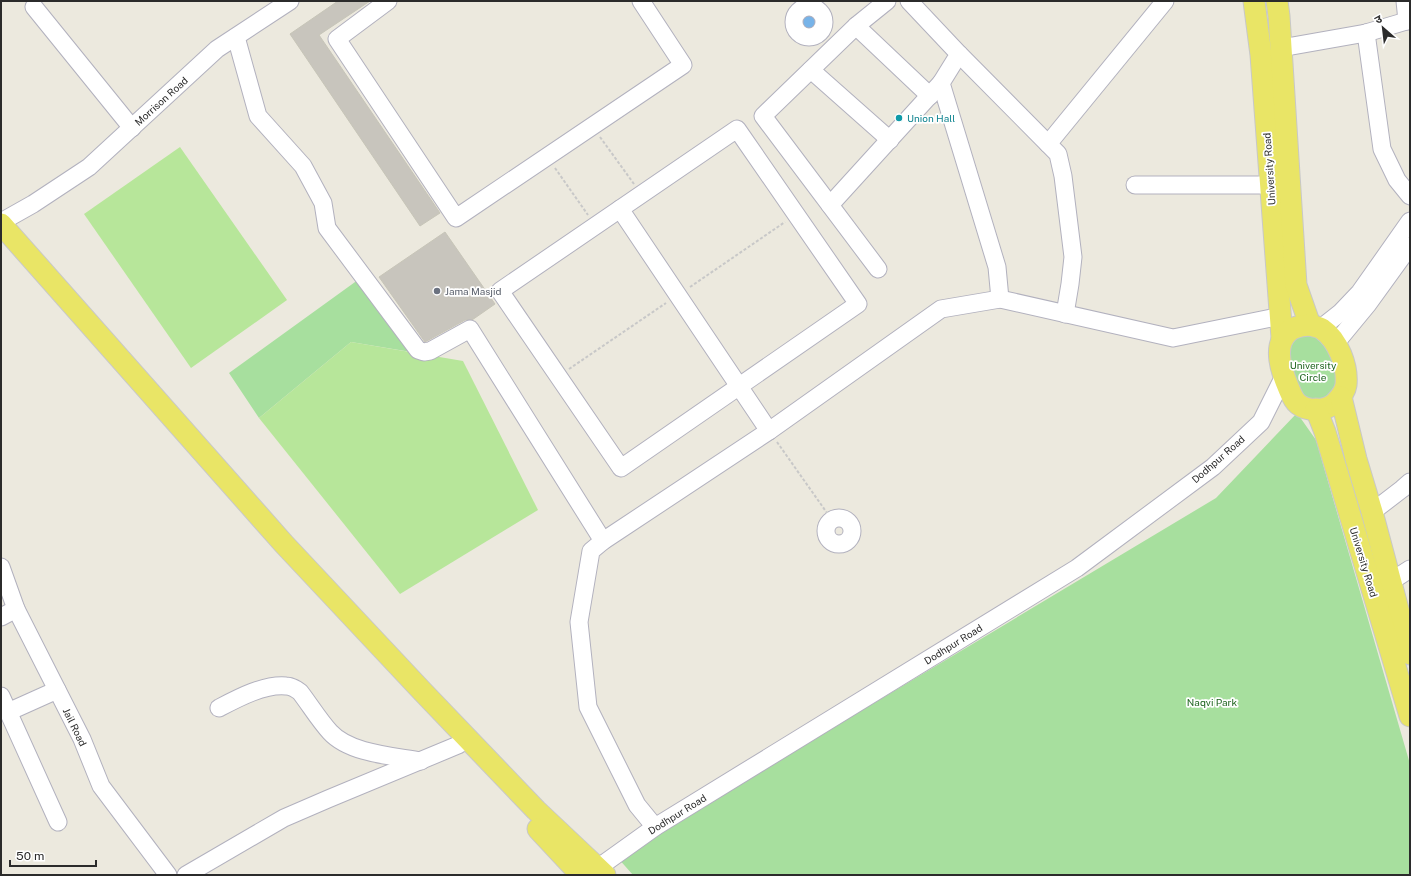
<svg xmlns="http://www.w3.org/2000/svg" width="1411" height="876" viewBox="0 0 1411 876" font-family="'Public Sans','Noto Sans Devanagari',sans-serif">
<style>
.green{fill:#a7df9e}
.pitch{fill:#b7e69a}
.water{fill:#77b3e8}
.building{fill:#c8c5bd;stroke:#c7c5b8}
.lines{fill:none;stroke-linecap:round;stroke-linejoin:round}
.minor-casing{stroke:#b2b1be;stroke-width:19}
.major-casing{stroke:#c8c8c8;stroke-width:23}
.path{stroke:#c8c8c8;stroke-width:2;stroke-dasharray:3 2;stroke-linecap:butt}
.minor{stroke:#fff;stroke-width:17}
.major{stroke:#e9e566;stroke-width:21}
.culture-dot{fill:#0f9aa8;stroke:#fff;stroke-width:1.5}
.worship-dot{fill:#6b7280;stroke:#fff;stroke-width:1.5}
.labels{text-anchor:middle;stroke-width:3.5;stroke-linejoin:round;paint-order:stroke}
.street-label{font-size:10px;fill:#2b2b2b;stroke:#fff}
.culture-label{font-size:10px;fill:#0d838f;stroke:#fff;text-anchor:start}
.worship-label{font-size:10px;fill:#5b616d;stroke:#fff;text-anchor:start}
.park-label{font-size:10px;fill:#1f651f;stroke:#fff}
</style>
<rect width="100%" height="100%" fill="#ece9de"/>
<g class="green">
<path d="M362,277L417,353L351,342L259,418L229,373Z"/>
<path d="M1310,334C1326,343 1338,363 1337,381C1337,386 1333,391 1330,396L1315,401L1302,395L1289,374L1288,345L1292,339Z"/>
<path d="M1297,413L1316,440L1410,764V875H633L617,857L1216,498Z"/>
</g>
<g class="pitch">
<path d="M180,147L287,300L191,368L84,214Z"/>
<path d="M351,342L463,361L538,510L400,594L259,418Z"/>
</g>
<circle class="water" cx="808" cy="24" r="13"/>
<g class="building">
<path d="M338,1H370L319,35L440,213L420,226L290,34Z"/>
<path d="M445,232L495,304L472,320H465L425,342L379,277Z"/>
</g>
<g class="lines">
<defs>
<g id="minor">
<path d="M388,1L337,39L456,218L683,65L641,1"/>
<path d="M909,1L959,54L941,83L997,267L1000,299"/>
<path d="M1405,1L1407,21"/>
<circle cx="809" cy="22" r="15"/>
<path d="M34,7L132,128"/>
<path d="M856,26L930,96"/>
<path d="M1366,33L1382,149L1397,180L1410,196"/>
<path d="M236,37L258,116L303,166L323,203L327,228L418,350L424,352L430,351L470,329L603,541"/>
<path d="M1281,48L1366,33L1410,20"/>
<path d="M959,54L1058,154L1063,176L1073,257L1070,284L1065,314"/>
<path d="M811,70L890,140"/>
<path d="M737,129L858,304L621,468L500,291Z"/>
<path d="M1048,144L1165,1"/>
<path d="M1135,185H1270"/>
<path d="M830,205L941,83"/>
<path d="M620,209L769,431"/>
<path d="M1,222L33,204L89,167L217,49L290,1"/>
<path d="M878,269L763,116L856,26L887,1"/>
<path d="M1321,328L1340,313L1360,292L1410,221"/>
<path d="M1335,344L1368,304L1410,246"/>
<path d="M1372,512L1402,489L1410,482"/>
<circle cx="839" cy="531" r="13"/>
<path d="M1,567L16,609L82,739L101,786L168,875"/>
<path d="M1390,582L1410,569"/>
<path d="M1,617L16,609"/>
<path d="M1,696L58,822"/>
<path d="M219,708C238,698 264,684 286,686C292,686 296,689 300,692C310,705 319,720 330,732C350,754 394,756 421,761"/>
<path d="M8,712L57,690"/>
<path d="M655,827L637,805L588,707L579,622L591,551L603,541L769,431L941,309L1000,299L1173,338L1281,316"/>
<path d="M186,875L284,818L328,799L458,745L467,739"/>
<path d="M588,875L655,827L1077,568L1213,467L1261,422L1284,376"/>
</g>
<g id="major">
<path d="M1254,1L1261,55L1282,338"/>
<path d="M1277,1L1279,16L1296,285L1310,325"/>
<path d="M1,224L284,544L422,691L536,810L605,875"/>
<path d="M1310,325C1314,326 1319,327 1322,329C1338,340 1348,366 1346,385C1345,392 1340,398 1335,403C1326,411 1308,412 1298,404C1294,401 1291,394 1289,389C1282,373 1272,346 1288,332C1294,326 1302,326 1310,325Z"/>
<path d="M1341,397L1356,459L1372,512L1410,654"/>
<path d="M1316,409L1325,432L1338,475L1410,716"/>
<path d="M538,829L581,875"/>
</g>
</defs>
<use href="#minor" class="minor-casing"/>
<use href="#major" class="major-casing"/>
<g class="path">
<path d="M600,137L634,184"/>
<path d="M555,168L588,215"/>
<path d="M690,287L785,222"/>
<path d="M569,369L666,303"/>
<path d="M777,442L832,520"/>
</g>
<use href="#minor" class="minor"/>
<use href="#major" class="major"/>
</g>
<circle class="culture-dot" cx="899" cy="118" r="4"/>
<circle class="worship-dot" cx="437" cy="291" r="4"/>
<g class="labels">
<g class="street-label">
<text transform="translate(161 101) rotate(-42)" y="4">Morrison Road</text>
<text transform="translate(1269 169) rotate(-94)" y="4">University Road</text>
<text transform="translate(1218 459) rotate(-41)" y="4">Dodhpur Road</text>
<text transform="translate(1364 562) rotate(73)" y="4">University Road</text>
<text transform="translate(953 644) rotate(-32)" y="4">Dodhpur Road</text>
<text transform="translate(75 727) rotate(64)" y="4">Jail Road</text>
<text transform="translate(677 814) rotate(-32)" y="4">Dodhpur Road</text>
</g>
<g class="culture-label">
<text x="907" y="122">Union Hall</text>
</g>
<g class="worship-label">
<text x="445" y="295">Jama Masjid</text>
</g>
<g class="park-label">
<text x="1313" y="369">University<tspan x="1313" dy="12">Circle</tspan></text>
<text x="1212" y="706">Naqvi Park</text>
</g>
</g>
<rect width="1411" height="876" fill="none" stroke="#2b2b2b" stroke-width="4"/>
<g transform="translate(1383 28) rotate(332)" stroke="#ffffff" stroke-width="3" paint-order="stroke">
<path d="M0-3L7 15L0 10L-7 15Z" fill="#2b2b2b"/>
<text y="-6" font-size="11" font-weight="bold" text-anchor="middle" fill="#2b2b2b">उ</text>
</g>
<path d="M10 860v6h86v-6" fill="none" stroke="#2b2b2b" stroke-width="2"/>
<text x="16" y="860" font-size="12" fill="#2b2b2b" stroke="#ffffff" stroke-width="3" paint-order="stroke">50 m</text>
</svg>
